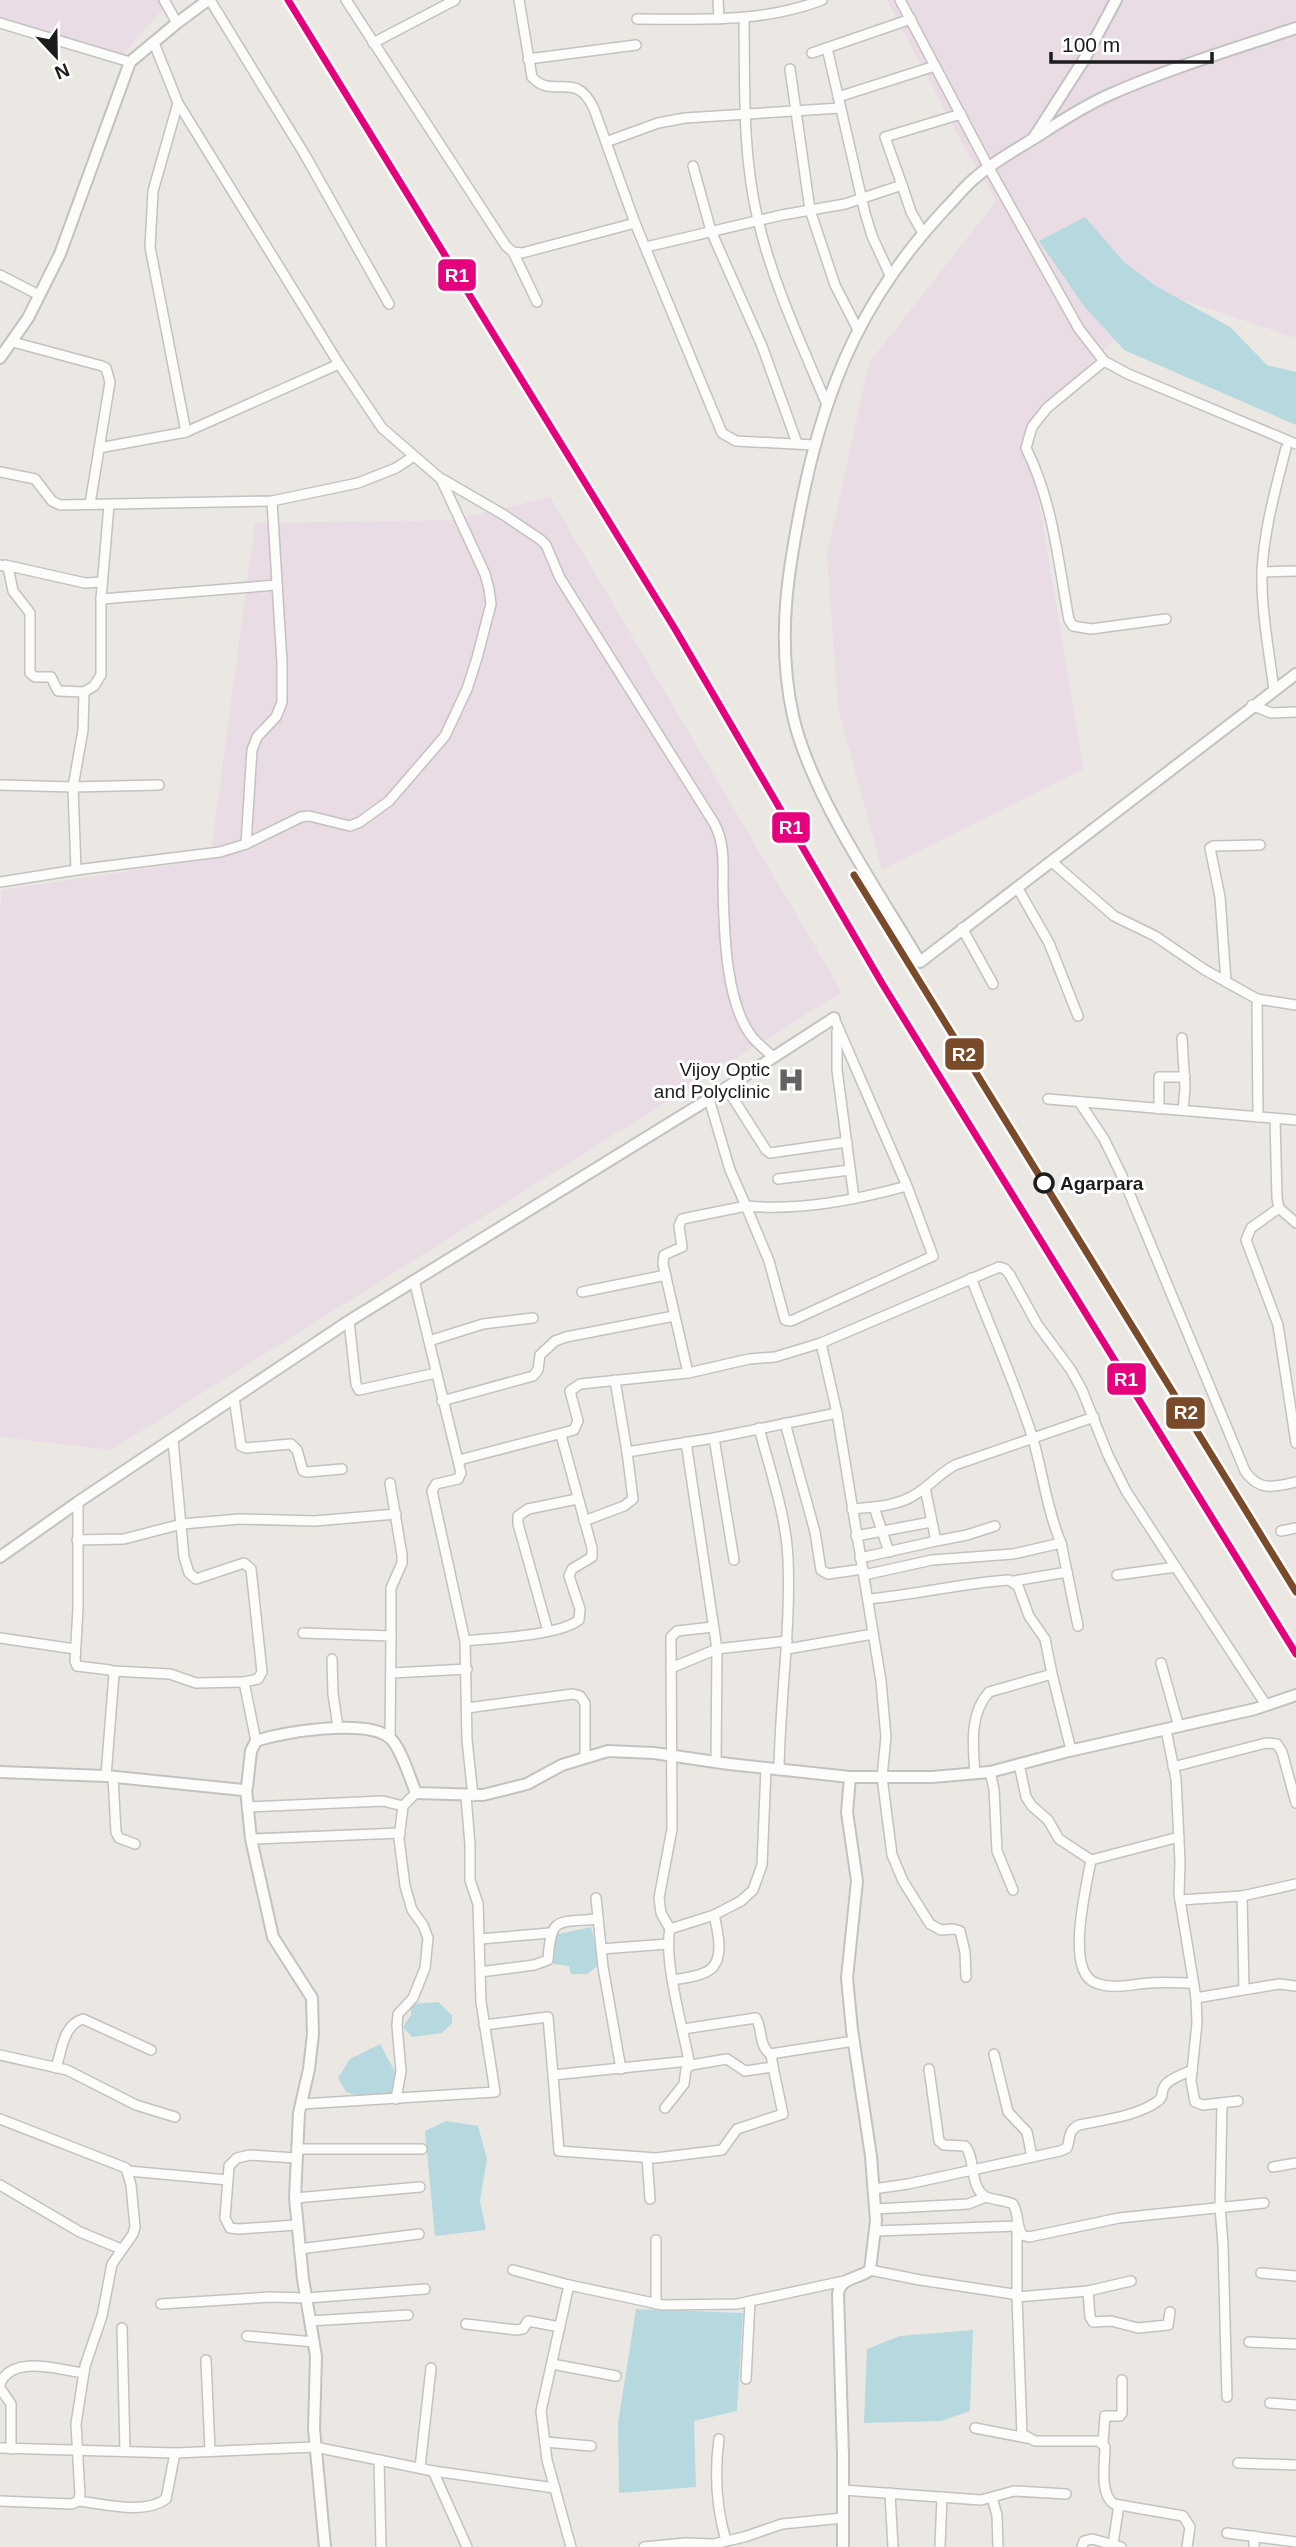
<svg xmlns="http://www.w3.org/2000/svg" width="1296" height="2547" viewBox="0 0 1296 2547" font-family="Arial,sans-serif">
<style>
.industrial{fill:#e9dce4}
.water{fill:#b6d9e0}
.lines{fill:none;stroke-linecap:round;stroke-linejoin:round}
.minor-casing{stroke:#c3c2c0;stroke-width:12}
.tertiary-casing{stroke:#c3c2c0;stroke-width:14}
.minor{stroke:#fcfcfb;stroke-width:9}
.tertiary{stroke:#fcfcfb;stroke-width:10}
.rail-casing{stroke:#c9c9c8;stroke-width:6}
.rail{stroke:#fff;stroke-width:3.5;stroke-dasharray:10;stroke-linecap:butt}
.rail-1-casing{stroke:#fff;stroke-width:12}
.rail-2-casing{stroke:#fff;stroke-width:12}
.rail-1{stroke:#e5007d;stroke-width:7}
.rail-2{stroke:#7a4b2a;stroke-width:7}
.stop-dot{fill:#fff;stroke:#1c1c1c;stroke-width:3.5}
.labels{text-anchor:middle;stroke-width:6;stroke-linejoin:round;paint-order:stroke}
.poi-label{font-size:19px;fill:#1c1c1c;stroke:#fff;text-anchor:end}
.stop-label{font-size:19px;font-weight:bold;fill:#1c1c1c;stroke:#fff;text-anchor:start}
.line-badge{stroke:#fff;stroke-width:2.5}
.badge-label{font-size:19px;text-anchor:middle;font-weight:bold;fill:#fff}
</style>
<rect width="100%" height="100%" fill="#ebe8e4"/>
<g class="industrial">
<path d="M0,0H171L117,61L0,28Z"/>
<path d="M887,0H1296V338L1162,293L1026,426L1084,769L882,870L838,708L827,555L869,363L996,201L962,143Z"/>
<path d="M550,497L842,992L111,1450L0,1437V910L2,890L210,859L255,523L453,520Z"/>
</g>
<g class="water">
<path d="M1085,217L1125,263L1156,286L1230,327L1267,365L1296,372V425L1124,350L1084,306L1039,241Z"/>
<path d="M591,1927L600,1964L587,1974H571L569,1966L554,1964V1935Z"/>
<path d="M438,2002L452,2015V2023L442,2033L412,2037L403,2027L411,2015V2004Z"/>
<path d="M380,2044L399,2079L388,2097L366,2098L346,2092L338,2078L350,2059Z"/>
<path d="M446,2121L478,2126L487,2159L480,2201L486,2230L435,2236L425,2131Z"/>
<path d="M636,2309L743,2313L737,2411L694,2421L696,2487L619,2493L618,2423Z"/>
<path d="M973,2330L970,2411L941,2421L864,2423L867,2349L900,2336Z"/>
</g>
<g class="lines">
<defs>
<g id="minor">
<path d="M164,0L177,23"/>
<path d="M210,0L305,155L389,304"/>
<path d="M346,0L506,246L513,252L522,253L635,223"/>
<path d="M519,0L532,77C554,101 575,68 594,109L635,223L722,433L736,441L814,445"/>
<path d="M718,0L719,19"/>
<path d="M900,0L989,168L1079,329L1104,361L1128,374L1296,444"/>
<path d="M744,18C745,85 742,154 758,220C773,284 802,345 827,405"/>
<path d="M637,19C700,19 763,23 822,0"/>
<path d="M0,23L130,62"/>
<path d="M373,43L455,0"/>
<path d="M827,48L865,213L872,236L890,275"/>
<path d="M812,53L911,19"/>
<path d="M528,59L636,45"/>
<path d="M790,69L810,210L835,285L858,330"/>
<path d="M838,97L935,66"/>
<path d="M178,103L153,191L150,247L186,432L339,364"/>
<path d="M606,142L658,123L685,118L840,108"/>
<path d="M693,166L711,231L762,346L797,443"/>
<path d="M902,185L885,137L961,114"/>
<path d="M646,247L782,215L845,204L902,185L911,212L923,233"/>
<path d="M513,252L537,302"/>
<path d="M0,275L39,295"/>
<path d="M13,342L102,366L106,368L110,382L90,504"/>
<path d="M1104,361L1047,408L1032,427L1026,448C1053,502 1058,561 1069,620L1073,626L1091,629L1166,619"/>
<path d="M99,448L186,432"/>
<path d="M0,472L35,479L52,501L60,505L272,501L358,483L396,468L414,456"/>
<path d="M442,479L504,515L541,540L546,545L560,578L714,823C725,843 723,864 723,886C724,929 725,1004 753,1038C759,1045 767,1051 773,1057"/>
<path d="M0,565L8,567L13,591L30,613V673L35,677H51L58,691L84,692L83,730L73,787L76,870"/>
<path d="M5,565L85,583L102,582"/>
<path d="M1262,572L1296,571"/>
<path d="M101,599L277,585"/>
<path d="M1274,690C1269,651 1261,610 1262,571C1264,529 1276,488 1286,448"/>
<path d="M84,692L94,686L101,675V599L109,505"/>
<path d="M1252,705L1271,713L1296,712"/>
<path d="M0,785L73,787L159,785"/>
<path d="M246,844L252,750L257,737L276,717L282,702V663L272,501"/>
<path d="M1051,861L1114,916L1155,936L1205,970L1257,999L1296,1005"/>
<path d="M0,882L76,870L220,852L246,844L301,817L309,816L350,826L360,822L389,801L445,736L467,689L477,658L491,604L489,589L485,574L441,479L382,428L339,364L178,103L154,43"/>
<path d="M1017,887L1049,943L1078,1016"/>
<path d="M962,928L993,984"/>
<path d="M1226,982L1220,897L1210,848L1213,846L1260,845"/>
<path d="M1257,999L1258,1117"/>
<path d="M834,1018L907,1186L933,1256L791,1321L785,1320L769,1261L746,1206C801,1211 855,1200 907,1186"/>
<path d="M837,1031V1070L854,1198"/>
<path d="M1182,1038L1185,1088L1183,1110"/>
<path d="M726,1087L766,1150L770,1153L847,1142"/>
<path d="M1048,1099L1296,1120"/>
<path d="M1080,1103L1104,1139L1123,1178L1245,1471C1259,1492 1274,1487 1296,1482"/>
<path d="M1159,1109V1077H1185"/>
<path d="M1275,1119L1277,1198L1279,1208L1296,1223"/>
<path d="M778,1179L850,1170"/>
<path d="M1279,1208L1251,1228L1246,1240L1278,1325L1296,1443"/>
<path d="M414,1280L461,1473L458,1479L436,1484L432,1491L465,1641L467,1740L473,1796"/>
<path d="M582,1292L666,1275"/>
<path d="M349,1321L356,1384L359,1390L436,1373"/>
<path d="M429,1341L483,1324L533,1318"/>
<path d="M821,1343L837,1413L881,1681L886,1737L882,1777L892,1855L903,1881L930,1924L941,1930L953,1929L960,1931L965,1952L966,1977"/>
<path d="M688,1373L663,1264L664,1255L682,1247L679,1226L682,1219L746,1206L730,1170L709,1099"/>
<path d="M615,1380L627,1452L714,1438L837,1413"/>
<path d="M234,1398L241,1446L246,1448L291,1444L297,1450L303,1471L307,1472L342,1469"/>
<path d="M442,1401L533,1376L538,1370L540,1355L555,1341L566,1337L674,1316"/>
<path d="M785,1423L815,1532L821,1570L828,1574L863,1569"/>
<path d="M759,1428C770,1470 786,1515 788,1559C791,1630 780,1699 779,1770"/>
<path d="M714,1438L734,1560"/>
<path d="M173,1440L184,1557L189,1573L196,1579L244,1563L251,1569L262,1672L258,1679L244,1682L256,1741"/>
<path d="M686,1442L717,1649L716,1762"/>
<path d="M459,1460L574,1430L578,1421L570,1391L580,1384L688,1373L749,1359L775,1357L821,1343L999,1267L1005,1269L1010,1275L1037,1324L1071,1370L1082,1390L1108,1455L1126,1491L1266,1705"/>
<path d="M390,1483L402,1555V1563L391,1588V1636"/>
<path d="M925,1488L936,1541L967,1535L995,1526"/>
<path d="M78,1502V1608L75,1661L77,1666L110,1670L114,1674L106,1776"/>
<path d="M874,1507L889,1552"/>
<path d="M852,1509C873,1507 899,1506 916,1494C931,1485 940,1473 955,1465L1094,1417"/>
<path d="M584,1521L624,1506L633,1499L627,1452"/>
<path d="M1281,1531L1296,1528"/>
<path d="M856,1536L931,1522"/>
<path d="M77,1540L124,1539L182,1524L240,1519L315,1521L396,1514"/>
<path d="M860,1558L936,1541"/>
<path d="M1067,1572L1078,1626"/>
<path d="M864,1575L932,1560L1013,1554L1061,1543C1047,1510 1043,1474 1033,1439C1016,1385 992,1332 971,1278"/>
<path d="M1117,1575L1176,1567"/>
<path d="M1014,1581L1067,1572L1061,1543"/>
<path d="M868,1599C916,1595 962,1583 1009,1580L1018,1586L1029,1616L1045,1639L1052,1674L989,1692C969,1714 973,1746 975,1773"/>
<path d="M548,1631L518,1524V1516L528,1509L577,1499"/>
<path d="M303,1633L391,1636L390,1738"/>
<path d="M0,1638L75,1649"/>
<path d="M465,1641C493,1638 558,1636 579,1620L580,1609L569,1576L572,1569L592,1557V1548L561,1435"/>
<path d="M787,1649L873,1634"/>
<path d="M332,1659L333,1694L338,1727"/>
<path d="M1161,1663L1179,1727"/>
<path d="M671,1668L717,1649L787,1641"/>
<path d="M113,1671L170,1674L196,1683L244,1682"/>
<path d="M392,1673L467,1669"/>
<path d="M1052,1674L1071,1750"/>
<path d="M467,1708L573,1694L580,1696L585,1703V1758"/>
<path d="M1166,1730L1176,1779L1180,1862L1179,1894L1196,1998L1197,2023L1191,2081L1195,2102L1203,2105L1238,2101"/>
<path d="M1019,1764L1026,1797L1032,1806L1048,1820L1059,1839L1091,1860"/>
<path d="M1173,1767L1266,1743L1277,1744L1282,1752L1296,1803"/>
<path d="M766,1768L762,1865L753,1890L741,1901L714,1915L670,1929C663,1958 683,2029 689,2061L553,2075L559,2151L656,2158L722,2150L737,2129L783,2114L773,2067"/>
<path d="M990,1772L994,1789L997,1851L1013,1890"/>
<path d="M113,1777L116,1832L119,1838L135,1844"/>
<path d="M247,1807L383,1801L403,1806"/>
<path d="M1179,1837L1091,1860C1087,1885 1064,1972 1096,1983C1114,1990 1131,1984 1150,1983C1164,1982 1179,1983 1193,1983"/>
<path d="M251,1839L400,1833"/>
<path d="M1242,1896L1244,1989"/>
<path d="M596,1898L603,1967L621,2069"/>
<path d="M1180,1900L1242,1896L1296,1884"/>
<path d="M670,1929L661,1913L659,1898L672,1829L671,1637L677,1631L713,1627"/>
<path d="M480,1939L550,1933"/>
<path d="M601,1949L668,1944"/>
<path d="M480,1972L534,1965L548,1960C551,1915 557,1923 598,1919"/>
<path d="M673,1980C683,1978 697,1977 706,1972C726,1963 718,1932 714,1915"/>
<path d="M1196,1998L1279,1984L1296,1986"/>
<path d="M484,2025L548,2017L553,2075"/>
<path d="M683,2029L756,2018C763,2030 758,2044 770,2054L854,2041"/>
<path d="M994,2054L1008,2112L1027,2132L1032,2157"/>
<path d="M0,2055L67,2070L136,2105L175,2117"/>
<path d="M56,2068C62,2050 63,2025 83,2019L151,2050"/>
<path d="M929,2069L939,2141L944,2145L965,2146C976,2158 969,2188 986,2197C994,2200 1004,2200 1013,2204C1019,2214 1016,2224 1022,2235L1029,2237L1119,2218L1264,2203"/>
<path d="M396,2099L401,2071L397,2026L398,2014L413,1998L425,1968L428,1938L423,1925L412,1910L405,1886L399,1839L403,1806L416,1793"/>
<path d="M1222,2103L1220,2206L1223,2245L1227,2397"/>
<path d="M302,2104L495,2092L481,2002L478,1904L470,1880V1845L466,1796"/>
<path d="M665,2108L684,2084L686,2069L691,2065L727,2059L745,2071L773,2067L771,2054"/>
<path d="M0,2119L126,2168L131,2185L135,2227L133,2234L112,2264L102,2316L85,2366L76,2424L80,2495L78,2501L72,2504L0,2501"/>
<path d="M297,2149H422"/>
<path d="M296,2158L250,2155L237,2158L229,2166L225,2218L230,2228L239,2229L296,2225"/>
<path d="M647,2158L650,2199"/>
<path d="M1273,2167L1296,2163"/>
<path d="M128,2171L228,2180"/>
<path d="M0,2185L80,2232L121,2249"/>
<path d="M873,2189L908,2184L1060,2151L1067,2148C1071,2137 1067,2131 1079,2125C1103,2120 1138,2116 1158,2101C1164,2097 1161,2092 1164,2087C1168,2079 1184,2074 1192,2070"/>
<path d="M295,2198L420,2187"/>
<path d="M875,2209L968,2204L986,2197"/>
<path d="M875,2231L1017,2226V2297L1088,2291L1131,2281"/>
<path d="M656,2240V2304"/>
<path d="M299,2249L419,2234"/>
<path d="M513,2270L569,2285"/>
<path d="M870,2270L920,2280L1013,2294L1017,2297L1022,2434L1035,2441H1099L1105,2447C1105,2463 1099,2494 1114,2504L1183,2516L1190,2527L1187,2547"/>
<path d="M1261,2273L1296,2276"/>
<path d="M1088,2291L1090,2317L1093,2322L1111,2321L1138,2328L1168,2325L1170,2312"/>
<path d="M161,2304L270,2297L307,2298L425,2289"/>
<path d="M310,2321L408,2315"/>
<path d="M466,2324L516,2330L523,2329L528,2321L560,2327"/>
<path d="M122,2328L125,2451"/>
<path d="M247,2336L314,2342"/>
<path d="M1249,2342L1296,2344"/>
<path d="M206,2360L210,2451"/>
<path d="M552,2364L616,2376"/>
<path d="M746,2379L750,2302"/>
<path d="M0,2384C12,2354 59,2370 84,2373"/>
<path d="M0,2388L11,2404V2449"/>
<path d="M1270,2403L1296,2405"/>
<path d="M975,2428L1027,2438"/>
<path d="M719,2439C714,2475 716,2506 726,2541"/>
<path d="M545,2442L591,2446"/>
<path d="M1103,2443L1105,2416H1120L1122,2413V2380"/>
<path d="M0,2448L175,2453L315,2447L433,2471L555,2488"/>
<path d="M379,2460L381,2547"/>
<path d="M1238,2463L1296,2465"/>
<path d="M420,2468L431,2368"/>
<path d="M433,2471L467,2547"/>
<path d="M843,2490L981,2500L1014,2491L1066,2494"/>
<path d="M890,2493L893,2547"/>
<path d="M992,2498L997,2515L998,2547"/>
<path d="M78,2501C104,2504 144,2515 166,2499L175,2453"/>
<path d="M1227,2533L1296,2542"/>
<path d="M1113,2544L1119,2505"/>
<path d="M571,2547L547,2460L541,2411L569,2285L663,2305L737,2304L844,2281"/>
<path d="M644,2547L685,2543L714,2544L744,2537L782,2524L843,2518"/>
<path d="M940,2547L942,2497"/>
<path d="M1082,2547L1084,2541L1092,2539L1121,2547"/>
<path d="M1254,2547V2536"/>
</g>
<g id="tertiary">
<path d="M1296,28C1234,49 1170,68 1111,94C1086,105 1064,119 1041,134C1019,148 994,161 975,178C964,187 955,199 945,209C866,294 828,378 804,491C788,568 776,638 793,716C811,795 878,891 920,962L1296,674"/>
<path d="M1035,136L1085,58L1116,0"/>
<path d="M0,358L28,318L60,254L130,62L177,23L208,0"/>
<path d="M0,1557L78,1502L349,1321L709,1099L834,1018"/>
<path d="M0,1772L106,1776L243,1790L247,1787L251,1751L256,1741C282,1732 367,1718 390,1738C401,1748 410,1778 416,1793L483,1795L527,1784L562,1765L608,1751L654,1753L729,1764L850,1777H932L990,1772L1069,1751L1255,1709L1296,1695"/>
<path d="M246,1789L251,1839L273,1937L312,1998L313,2034L309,2069L299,2113L295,2198L303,2279L316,2356L314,2429L325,2547"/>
<path d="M843,2547V2455L838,2294C840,2277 859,2279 870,2270L876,2221L871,2156L852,2030L847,1978L857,1881L847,1812L850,1777"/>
</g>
</defs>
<use href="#minor" class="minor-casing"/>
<use href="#tertiary" class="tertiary-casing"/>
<use href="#minor" class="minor"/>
<use href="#tertiary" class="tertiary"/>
<defs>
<path id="rail" d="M288,0L675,629L883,985L1296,1654"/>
</defs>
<use href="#rail" class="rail-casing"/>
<use href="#rail" class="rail"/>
<defs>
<path id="rail-1" d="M288,0L675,629L883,985L1296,1654"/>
<path id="rail-2" d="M854,875L1296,1592"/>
</defs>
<use href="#rail-1" class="rail-1-casing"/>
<use href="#rail-2" class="rail-2-casing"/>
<use href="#rail-1" class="rail-1"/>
<use href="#rail-2" class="rail-2"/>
</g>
<defs>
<symbol id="hospital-bare" viewBox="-9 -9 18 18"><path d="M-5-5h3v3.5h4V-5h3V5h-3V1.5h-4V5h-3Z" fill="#646362" stroke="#fff" stroke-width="2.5" paint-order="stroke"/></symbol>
</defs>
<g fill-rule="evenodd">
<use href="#hospital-bare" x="772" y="1061" width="38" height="38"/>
</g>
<circle class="stop-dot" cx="1044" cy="1183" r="9"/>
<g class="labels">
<g class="poi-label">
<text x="770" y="1076">Vijoy Optic<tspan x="770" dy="22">and Polyclinic</tspan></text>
</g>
<g class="stop-label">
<text x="1060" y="1190">Agarpara</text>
</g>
</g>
<g class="line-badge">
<rect x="437" y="258" width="40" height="34" rx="7" fill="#e5007d"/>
<rect x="771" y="811" width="40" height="33" rx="7" fill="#e5007d"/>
<rect x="944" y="1037" width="41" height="34" rx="7" fill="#7a4b2a"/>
<rect x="1106" y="1362" width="41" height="34" rx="7" fill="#e5007d"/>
<rect x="1165" y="1396" width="41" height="34" rx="7" fill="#7a4b2a"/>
</g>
<g class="badge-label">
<text x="457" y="282">R1</text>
<text x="791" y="834">R1</text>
<text x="964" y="1061">R2</text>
<text x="1126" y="1386">R1</text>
<text x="1186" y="1419">R2</text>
</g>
<g transform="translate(56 56) rotate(158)" stroke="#ffffff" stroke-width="5" paint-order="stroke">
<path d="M0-5L12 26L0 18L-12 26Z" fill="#1c1c1c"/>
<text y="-10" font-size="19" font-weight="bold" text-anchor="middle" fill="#1c1c1c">N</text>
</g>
<path d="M1051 52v10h161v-10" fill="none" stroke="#1c1c1c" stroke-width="3.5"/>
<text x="1062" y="52" font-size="21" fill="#1c1c1c" stroke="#ffffff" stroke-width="5" paint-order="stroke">100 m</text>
</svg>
